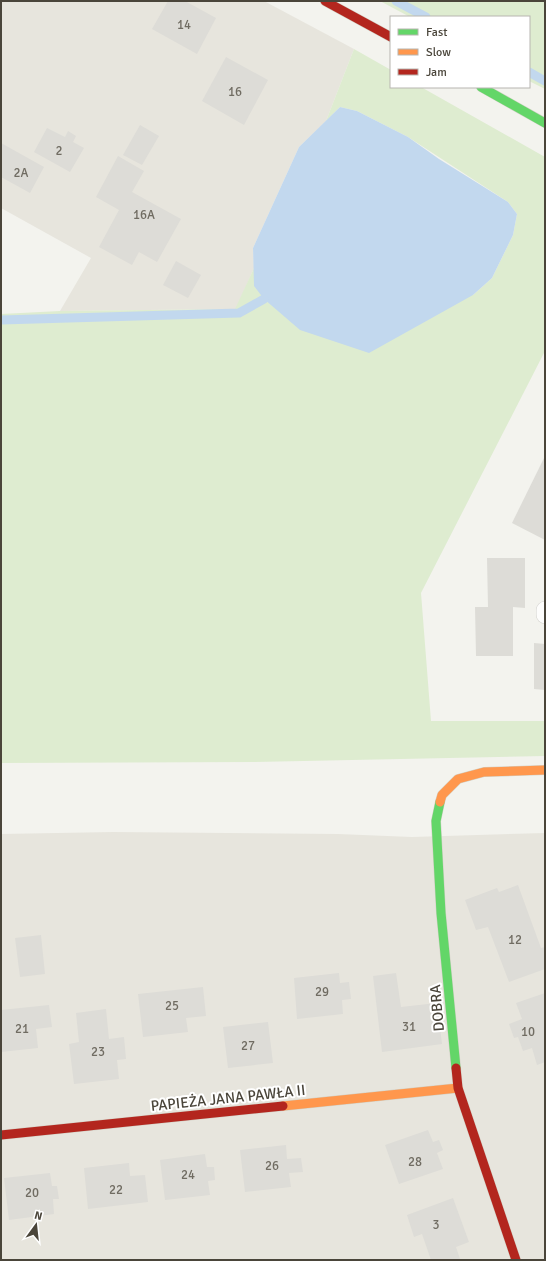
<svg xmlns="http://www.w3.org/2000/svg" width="546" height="1261" viewBox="0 0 546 1261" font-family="Signika,sans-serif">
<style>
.residential{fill:#e7e5dd}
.green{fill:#deecd0}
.water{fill:#c2d8ee}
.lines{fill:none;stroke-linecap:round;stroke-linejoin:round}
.stream{stroke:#c2d8ee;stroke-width:9}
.building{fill:#dddcd7}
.lane-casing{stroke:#d1d0cc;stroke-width:18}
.fast-casing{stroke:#d2d0c5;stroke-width:10}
.slow-casing{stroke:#d2d0c5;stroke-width:10}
.jam-casing{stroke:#d2d0c5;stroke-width:10}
.lane{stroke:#fdfdfc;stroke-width:17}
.fast{stroke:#63d668;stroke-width:9}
.slow{stroke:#ff974d;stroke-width:9}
.jam{stroke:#b3261e;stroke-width:9}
.labels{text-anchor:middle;stroke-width:4;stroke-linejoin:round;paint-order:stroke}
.number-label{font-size:13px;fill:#706c62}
.street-label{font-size:15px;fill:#4a453a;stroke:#fff}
</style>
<rect width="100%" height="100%" fill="#f3f3ee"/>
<g class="residential">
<path d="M1,1H264L354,49L326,121L299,147L253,248L254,268L236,309L60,311L91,258L1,208Z"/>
<path d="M113,832L338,834L412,837L545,833V1260H1V834Z"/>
</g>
<g class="green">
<path d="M380,1H545V89L529,81V17H410Z"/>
<path d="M354,49L391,70V87H421L545,157V351L421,593L431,721H545V756L255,762L1,763V314L60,311L235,309L254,268V286L473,295L492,278L513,235L517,214L508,202L408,137L357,111L340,107L326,121Z"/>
</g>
<path class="water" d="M340,107L357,111L408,137L439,159L508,202L517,214L513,235L492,278L473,295L369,353L300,330L264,299L254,286L253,248L299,147Z"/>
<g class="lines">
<g class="stream">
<path d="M396,1L426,17"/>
<path d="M529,72L545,81"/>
<path d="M1,320L239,313L264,299"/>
</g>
</g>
<g class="building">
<path d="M168,1H185L216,18L197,54L152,29Z"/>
<path d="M226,57L268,80L244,125L202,101Z"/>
<path d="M140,125L159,136L142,165L123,155Z"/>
<path d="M47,128L65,137L68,131L76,136L73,142L84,148L70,172L34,152Z"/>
<path d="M1,143L44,167L30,193L1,177Z"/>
<path d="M118,156L144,171L132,192L181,219L157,262L139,252L132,265L99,247L119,210L96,197Z"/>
<path d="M176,261L201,275L188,298L163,285Z"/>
<path d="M545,456V540L512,523Z"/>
<path d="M487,558H525V608L513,607V656H476L475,607H488Z"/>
<path d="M534,643L545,644V690L534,689Z"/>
<path d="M518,885L541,948L545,947V969L509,982L488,927L476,930L465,900L497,888L499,892Z"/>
<path d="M41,935L45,974L20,977L15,938Z"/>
<path d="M339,973L340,983L349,982L351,999L342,1000L343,1014L297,1019L294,978Z"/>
<path d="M396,973L401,1007L437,1003L442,1044L382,1052L373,976Z"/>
<path d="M203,987L206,1016L186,1018L188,1032L143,1037L138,994Z"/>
<path d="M545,993V1062L537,1065L532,1048L523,1051L518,1037L514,1038L509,1024L522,1019L516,1003Z"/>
<path d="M49,1005L52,1027L36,1029L38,1048L1,1052V1010Z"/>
<path d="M106,1009L109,1039L124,1037L126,1059L117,1060L119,1079L74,1084L69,1044L79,1042L76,1013Z"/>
<path d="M268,1022L273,1063L228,1068L223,1027Z"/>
<path d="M428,1130L433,1142L439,1140L443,1150L437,1153L443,1169L399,1184L385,1145Z"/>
<path d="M286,1145L287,1159L301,1158L303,1172L289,1173L291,1187L245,1192L240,1150Z"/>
<path d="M205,1154L207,1167H214L215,1180L208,1181L210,1195L165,1200L160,1160Z"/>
<path d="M129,1163L130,1176L145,1175L148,1202L88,1209L84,1168Z"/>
<path d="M50,1173L52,1186H57L59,1199H53L54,1214L9,1220L4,1178Z"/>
<path d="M453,1198L469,1242L456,1247L460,1259L457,1260H431L422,1234L414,1237L407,1215Z"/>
</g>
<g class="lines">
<defs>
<path id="lane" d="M545,610V615"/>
<g id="fast">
<path d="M481,87L545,123"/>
<path d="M440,802L436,821L441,913L456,1068"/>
</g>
<g id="slow">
<path d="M440,802L442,795L458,779L484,772L545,770"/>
<path d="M283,1106L458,1088"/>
</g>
<g id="jam">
<path d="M325,1L391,37"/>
<path d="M456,1068L458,1088L516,1260"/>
<path d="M1,1135L283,1106"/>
</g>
</defs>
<use href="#lane" class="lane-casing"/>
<use href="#fast" class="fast-casing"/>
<use href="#slow" class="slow-casing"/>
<use href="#jam" class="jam-casing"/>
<use href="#lane" class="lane"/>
<use href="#fast" class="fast"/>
<use href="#slow" class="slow"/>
<use href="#jam" class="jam"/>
</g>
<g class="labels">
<g class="number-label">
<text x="184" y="29">14</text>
<text x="235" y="96">16</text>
<text x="59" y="155">2</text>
<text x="21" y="177">2A</text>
<text x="144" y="219">16A</text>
<text x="515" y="944">12</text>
<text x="322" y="996">29</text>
<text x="172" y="1010">25</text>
<text x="409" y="1031">31</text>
<text x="22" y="1033">21</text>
<text x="528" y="1036">10</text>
<text x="248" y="1050">27</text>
<text x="98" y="1056">23</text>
<text x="415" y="1166">28</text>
<text x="272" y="1170">26</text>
<text x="188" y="1179">24</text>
<text x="116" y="1194">22</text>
<text x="32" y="1197">20</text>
<text x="436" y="1229">3</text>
</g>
<g class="street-label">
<text transform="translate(437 1008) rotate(-95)" y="5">DOBRA</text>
<text transform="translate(228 1098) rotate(-6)" y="5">PAPIEŻA JANA PAWŁA II</text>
</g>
</g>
<rect width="546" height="1261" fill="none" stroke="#4a453a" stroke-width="4"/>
<rect x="390" y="16" width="140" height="72" fill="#ffffff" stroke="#b7b5b0"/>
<rect x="398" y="29" width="20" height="6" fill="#63d668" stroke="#b7b5b0"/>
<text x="426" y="36" font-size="12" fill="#4a453a">Fast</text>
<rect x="398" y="49" width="20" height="6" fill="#ff974d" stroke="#b7b5b0"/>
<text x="426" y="56" font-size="12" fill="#4a453a">Slow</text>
<rect x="398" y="69" width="20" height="6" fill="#b3261e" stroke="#b7b5b0"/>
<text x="426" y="76" font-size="12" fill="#4a453a">Jam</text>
<g transform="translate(36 1225) rotate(15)" stroke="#ffffff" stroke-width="3" paint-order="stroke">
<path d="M0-3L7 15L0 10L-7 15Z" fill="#4a453a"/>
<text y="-6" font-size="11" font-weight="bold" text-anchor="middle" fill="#4a453a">N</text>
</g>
</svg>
